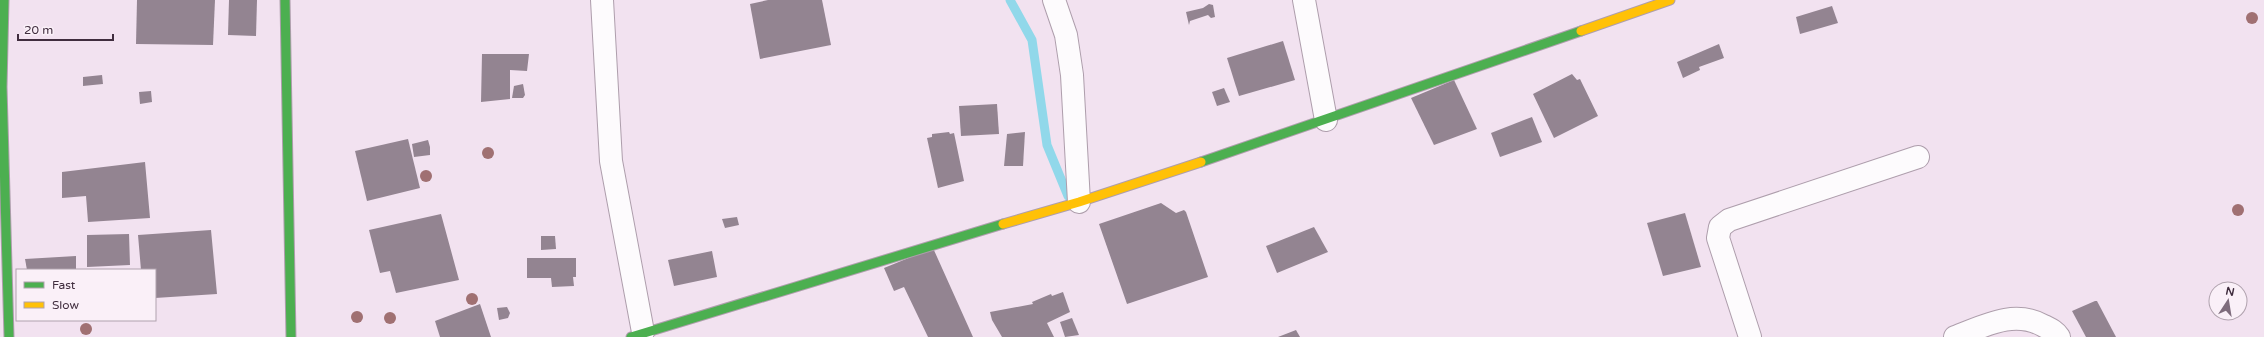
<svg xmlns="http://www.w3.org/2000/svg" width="2264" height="337" viewBox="0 0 2264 337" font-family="'Varela Round',sans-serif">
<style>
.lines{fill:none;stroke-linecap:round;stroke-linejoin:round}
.stream{stroke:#91d8ea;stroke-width:9}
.building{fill:#938491}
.street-casing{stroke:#ae9eac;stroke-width:24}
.fast-casing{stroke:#ae9eac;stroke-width:11}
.slow-casing{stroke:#ae9eac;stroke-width:11}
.street{stroke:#fdfbfd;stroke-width:22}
.fast{stroke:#4caf50;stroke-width:9}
.slow{stroke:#ffc107;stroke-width:9}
.tree{fill:#a07072}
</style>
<rect width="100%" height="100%" fill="#f2e2f0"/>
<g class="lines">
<path class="stream" d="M1010,0L1032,40L1047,145L1068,196"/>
</g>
<g class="building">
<path d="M137,0H215L213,45L136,44Z"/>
<path d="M229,0H257L256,36L228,35Z"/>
<path d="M768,0H822L831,45L760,59L750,4Z"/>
<path d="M1209,4L1213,5L1215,17L1211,18L1208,15L1190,21L1189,25L1186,12L1203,8Z"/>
<path d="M1832,6L1838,23L1800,34L1796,17Z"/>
<path d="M1283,41L1295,80L1239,96L1227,58Z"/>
<path d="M1719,44L1724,58L1699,67L1700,70L1683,78L1677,62Z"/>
<path d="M482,54H529L527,71L510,70V99L481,102Z"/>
<path d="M1572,74L1577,80L1580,79L1598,116L1554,138L1533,94Z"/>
<path d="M102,75L103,84L83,86V77Z"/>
<path d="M1454,80L1477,129L1434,145L1411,98Z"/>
<path d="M523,84L525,95L523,98H512L514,86Z"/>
<path d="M1224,88L1230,102L1217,106L1212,92Z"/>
<path d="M151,91L152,102L140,104L139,92Z"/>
<path d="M997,104L999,134L961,136L959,106Z"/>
<path d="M1532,117L1542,142L1500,157L1491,133Z"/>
<path d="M949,132L950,134L954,133L964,181L938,188L927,138L932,137V134Z"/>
<path d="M1025,132L1023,166H1004L1007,134Z"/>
<path d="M408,139L420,188L367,201L355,151Z"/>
<path d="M428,140L430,147V155L414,157L412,144Z"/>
<path d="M145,162L150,218L88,222L86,196L62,198V172Z"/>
<path d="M1161,203L1176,213L1184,210L1186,212L1208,277L1127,304L1099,224Z"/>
<path d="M1685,213L1701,267L1663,276L1647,223Z"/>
<path d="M441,214L459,280L396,293L390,271L380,273L369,230Z"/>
<path d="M737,217L739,225L725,228L722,219Z"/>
<path d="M1314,227L1328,252L1277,273L1266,246Z"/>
<path d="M211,230L217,294L155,298V270H141L138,235Z"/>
<path d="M129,234L130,265L87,267V235Z"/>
<path d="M541,236H555L556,249L541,250Z"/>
<path d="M933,248L973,337H928L904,287L894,291L884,268Z"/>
<path d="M712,251L717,277L674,286L668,260Z"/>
<path d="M76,256V270H27L25,259Z"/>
<path d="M527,258H576V277H573L574,286L552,287L551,278H527Z"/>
<path d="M1063,292L1070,312L1047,323L1054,337H1002L992,320L990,312L1033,304L1032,302L1051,294L1052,296Z"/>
<path d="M2095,301H2097L2116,337H2086L2072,311Z"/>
<path d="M480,304L491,337H440L435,321Z"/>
<path d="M507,307L510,313L508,318L499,320L497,308Z"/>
<path d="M1072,318L1079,335L1065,337L1060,322Z"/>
<path d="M1296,330L1300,337H1278Z"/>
</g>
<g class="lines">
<defs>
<g id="street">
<path d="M602,0L611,161L643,332"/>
<path d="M1054,0L1066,35L1072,75L1079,202"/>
<path d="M1304,0L1326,120"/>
<path d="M1750,337L1718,238L1720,227L1729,220L1918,157"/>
<path d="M1955,337C1984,326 2014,309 2044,326C2050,329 2055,331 2059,337"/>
</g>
<g id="fast">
<path d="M4,0L2,87L9,337"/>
<path d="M285,0L291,337"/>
<path d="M1201,162L1581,31"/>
<path d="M631,337L1003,224"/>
</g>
<g id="slow">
<path d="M1581,31L1670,0"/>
<path d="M1003,224L1079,202L1201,162"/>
</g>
</defs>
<use href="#street" class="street-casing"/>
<use href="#fast" class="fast-casing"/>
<use href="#slow" class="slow-casing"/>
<use href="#street" class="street"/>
<use href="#fast" class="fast"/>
<use href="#slow" class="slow"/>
</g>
<g class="tree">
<circle cx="2252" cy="18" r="6"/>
<circle cx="488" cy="153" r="6"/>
<circle cx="426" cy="176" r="6"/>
<circle cx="2238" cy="210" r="6"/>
<circle cx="472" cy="299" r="6"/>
<circle cx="357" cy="317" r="6"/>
<circle cx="390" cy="318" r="6"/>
<circle cx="86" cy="329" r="6"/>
</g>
<rect x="16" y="269" width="140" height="52" fill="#faf0f8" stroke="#b0a2ae"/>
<rect x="24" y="282" width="20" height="6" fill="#4caf50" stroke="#b0a2ae"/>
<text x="52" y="289" font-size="12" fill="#402d3e">Fast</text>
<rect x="24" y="302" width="20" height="6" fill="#ffc107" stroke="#b0a2ae"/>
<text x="52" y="309" font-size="12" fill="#402d3e">Slow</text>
<g transform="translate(2228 301) rotate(12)"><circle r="19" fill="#faf0f8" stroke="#b0a2ae"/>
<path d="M0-3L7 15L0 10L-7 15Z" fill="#7e6c7c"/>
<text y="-6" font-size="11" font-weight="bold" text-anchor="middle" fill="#402d3e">N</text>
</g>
<path d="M18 34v6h95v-6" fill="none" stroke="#402d3e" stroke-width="2"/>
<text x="24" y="34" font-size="12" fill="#402d3e" stroke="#faf0f8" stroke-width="3" paint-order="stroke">20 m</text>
</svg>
